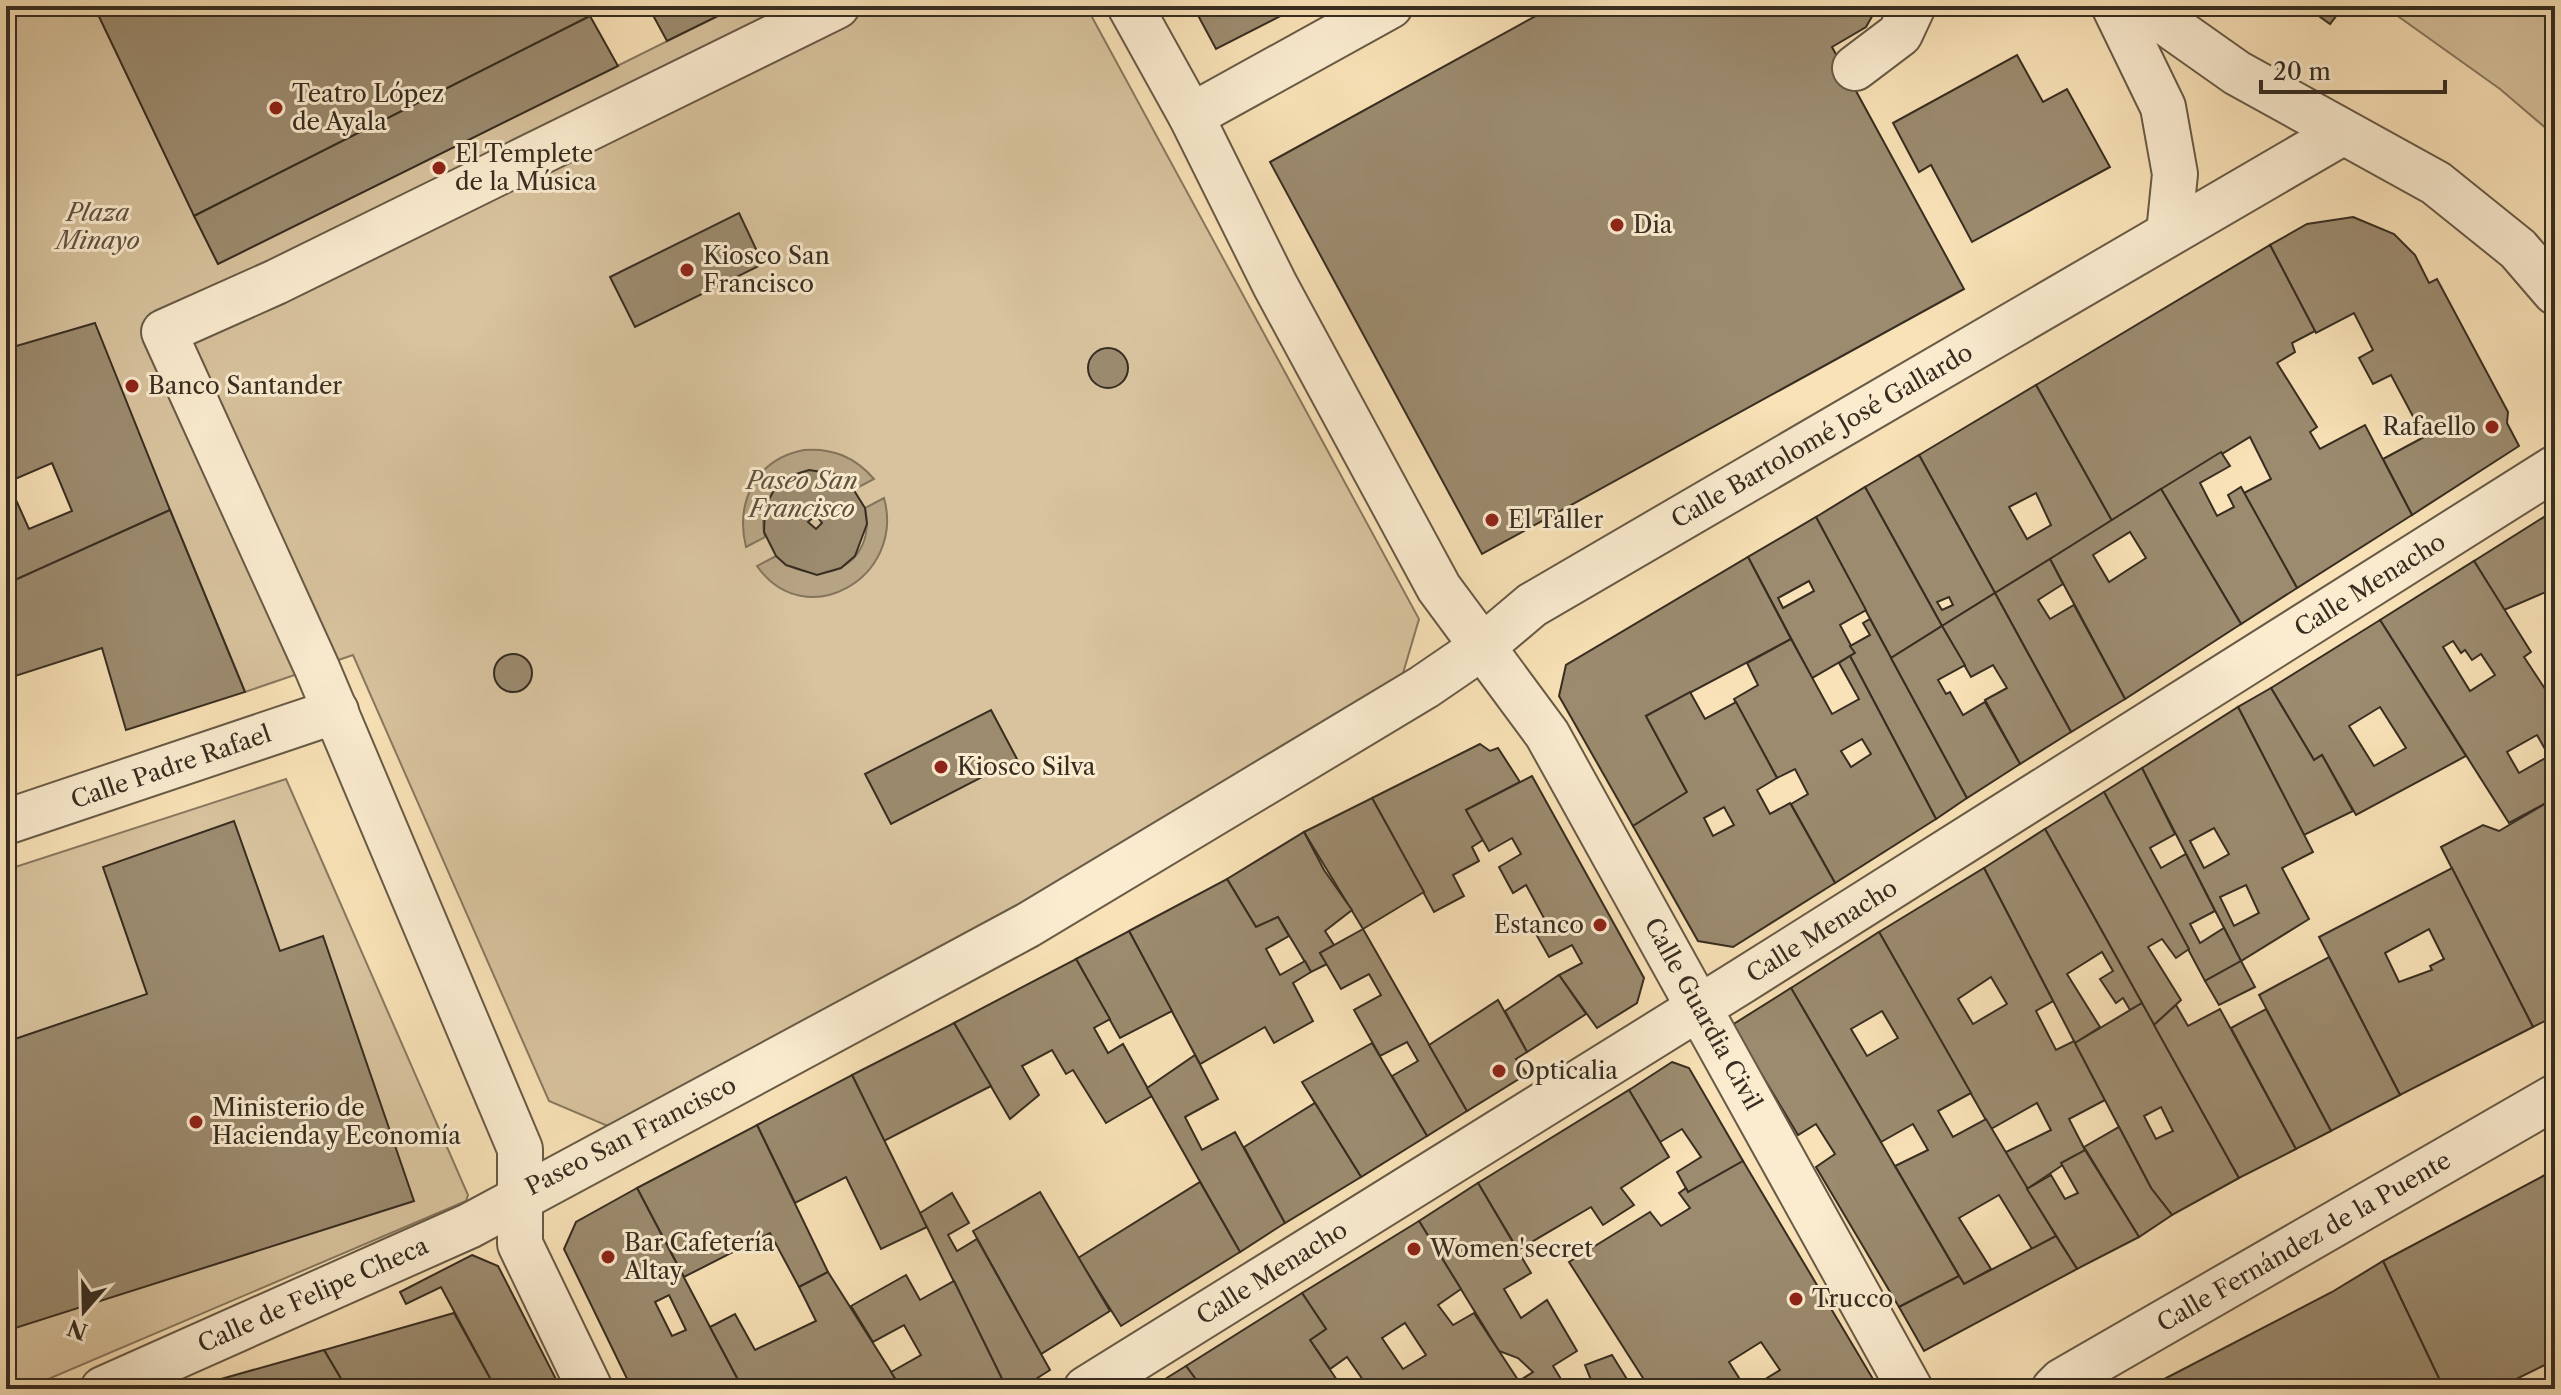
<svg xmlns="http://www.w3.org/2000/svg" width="2561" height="1395" viewBox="0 0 2561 1395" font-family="'Libre Caslon Text',serif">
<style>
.green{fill:#d8c39e;stroke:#887860;stroke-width:2}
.water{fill:#b7a484;stroke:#84745c;stroke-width:2}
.building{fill:#9c8b6f;stroke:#372d21;stroke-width:2;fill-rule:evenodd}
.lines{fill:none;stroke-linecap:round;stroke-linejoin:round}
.minor-casing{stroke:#685a46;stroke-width:48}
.minor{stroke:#fbecd0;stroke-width:44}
.poi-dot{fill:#8f2418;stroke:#fbecd0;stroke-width:3}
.labels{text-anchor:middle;stroke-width:6;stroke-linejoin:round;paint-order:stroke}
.poi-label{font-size:24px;fill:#372d21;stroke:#fbecd0;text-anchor:start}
.park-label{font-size:24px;font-style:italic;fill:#5f5240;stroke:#fbecd0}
.street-label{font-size:24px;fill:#372d21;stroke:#fbecd0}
</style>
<rect width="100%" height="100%" fill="#f9e2b7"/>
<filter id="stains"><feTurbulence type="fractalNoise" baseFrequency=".0025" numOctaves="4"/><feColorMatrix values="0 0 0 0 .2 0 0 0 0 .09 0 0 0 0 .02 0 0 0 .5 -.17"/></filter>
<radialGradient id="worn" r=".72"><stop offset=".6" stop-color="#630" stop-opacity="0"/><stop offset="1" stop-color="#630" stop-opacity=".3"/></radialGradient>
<g class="green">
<path d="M6,6H94L218,264L738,6H1086L1419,619L1393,707L610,1127L549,1101L353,655L245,692L170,510L6,349Z"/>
<path d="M2305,6H2555V136L2500,89L2392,12L2341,9L2330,24Z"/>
<path d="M286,779L468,1195L466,1201L25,1389H6V870Z"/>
</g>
<g class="water">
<path d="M804,450C833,448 855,457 874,479L855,489C817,451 751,482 765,537L746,547C735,502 756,459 804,450Z"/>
<path d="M884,498C906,578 805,635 757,566L776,556C817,593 878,566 865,508Z"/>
</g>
<g class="building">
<path d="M94,6H585L590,16L194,216Z"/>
<path d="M648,6H738L667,41Z"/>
<path d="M1193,6H1300L1216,49Z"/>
<path d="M1554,6H1878L1866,27L1832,47L1964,289L1482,554L1270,162Z"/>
<path d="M2305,6H2344L2330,24Z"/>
<path d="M590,16L618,66L218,264L194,216Z"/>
<path d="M2017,55L2043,102L2067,89L2110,167L1972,242L1931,165L1919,172L1893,123Z"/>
<path d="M739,213L763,264L635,327L610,277Z"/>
<path d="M2353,217L2394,234L2415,255L2429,283L2437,279L2508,412L2507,423L2519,446L2412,515L2383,459L2424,437L2391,375L2373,384L2359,358L2373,350L2354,313L2316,333L2270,245L2307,224Z"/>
<path d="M2270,245L2315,331L2292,343L2295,352L2277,363L2317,427L2310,432L2320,449L2365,425L2412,515L2297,588L2244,493L2271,479L2250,437L2112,521L2036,385Z"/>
<path d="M95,323L170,510L9,583L6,573V349ZM52,463L72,511L29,529L8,482Z"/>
<circle cx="1108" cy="368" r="20"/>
<path d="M2036,385L2112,521L1995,593L1919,455ZM2036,493L2051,525L2027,539L2009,507Z"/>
<path d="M2221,452L2230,466L2200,483L2217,516L2234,507L2228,495L2241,487L2297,588L2241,624L2161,489Z"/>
<path d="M1919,455L1995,593L1942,626L1865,487ZM1949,597L1953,605L1942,610L1937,602Z"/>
<path d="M809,470L835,474L850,484L865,508L867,524L855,556L841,568L817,575L786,565L776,556L764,532L765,507L773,492L793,475ZM816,515L822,523L816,529L808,522Z"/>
<path d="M1865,487L1942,626L1891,658L1816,517Z"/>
<path d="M2161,489L2241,624L2125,699L2050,559ZM2130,532L2146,558L2109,582L2093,555Z"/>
<path d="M170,510L245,692L126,730L102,648L6,679V584Z"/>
<path d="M2555,510V588L2504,610L2474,561Z"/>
<path d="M1816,517L1866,610L1840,625L1855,653L1812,678L1748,557ZM1809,581L1814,591L1783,608L1778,598Z"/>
<path d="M1748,557L1791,639L1646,716L1687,792L1633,826L1559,696L1566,665Z"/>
<path d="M2050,559L2063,584L2038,600L2050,619L2074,605L2125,699L2071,732L1995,593Z"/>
<path d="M2474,561L2531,652L2524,657L2555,704V798L2509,823L2380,620ZM2453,641L2461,653L2465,650L2472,660L2481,654L2495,675L2470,691L2443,647ZM2537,735L2549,756L2519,773L2507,752Z"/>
<path d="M1995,593L2071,732L2020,764L1985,700L2007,688L1993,665L1971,677L1942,626Z"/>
<path d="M1870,619L1967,798L1936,819L1850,656L1855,653L1850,646L1870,635L1863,623Z"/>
<path d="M2380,620L2466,756L2356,815L2322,755L2314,760L2271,688ZM2380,707L2406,748L2374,766L2349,726Z"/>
<path d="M1942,626L1965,665L1938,680L1946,694L1950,692L1963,715L1985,702L2020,764L1967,798L1891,658Z"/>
<path d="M1791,639L1832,714L1859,699L1839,663L1850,656L1936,819L1835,883L1791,804L1808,794L1795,769L1777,778L1734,699L1758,685L1747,663ZM1862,739L1871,754L1851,767L1841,751Z"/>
<circle cx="513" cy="673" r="19"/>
<path d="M2271,688L2314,760L2322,755L2353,811L2304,835L2238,707Z"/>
<path d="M1690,692L1705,719L1736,702L1777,778L1757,790L1770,814L1790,803L1835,883L1733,947L1698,941L1633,826L1687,792L1646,716ZM1724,807L1734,825L1713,836L1704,818Z"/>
<path d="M2238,707L2313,852L2282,868L2309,919L2241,961L2142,768ZM2214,828L2229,854L2204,868L2190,841ZM2246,885L2259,913L2234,926L2220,897Z"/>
<path d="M991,710L1017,759L891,824L865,774Z"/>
<path d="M1480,744L1490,751L1498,748L1520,782L1466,810L1483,840L1472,847L1479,861L1453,875L1464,896L1434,912L1372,798Z"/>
<path d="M2142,768L2175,834L2150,848L2161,868L2186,854L2215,911L2190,924L2200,943L2224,928L2241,961L2205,981L2104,792Z"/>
<path d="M1532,776L1644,978L1637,1003L1597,1028L1559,975L1582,963L1572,945L1549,957L1532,927L1545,920L1526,885L1513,893L1499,867L1521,854L1512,838L1489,851L1466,810Z"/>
<path d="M2104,792L2189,949L2176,958L2162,939L2148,947L2181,1000L2154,1025L2045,829Z"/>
<path d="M1372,798L1424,892L1363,929L1304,832Z"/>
<path d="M2555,798V833L2548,837L2555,851V1016L2533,1027L2441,847L2483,825L2499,831Z"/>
<path d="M234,821L280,951L323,936L414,1201L6,1331V1042L147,994L103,867Z"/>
<path d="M2045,829L2142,1003L2130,1010L2123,998L2116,1003L2100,979L2113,971L2102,952L2067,974L2100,1027L2075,1043L1984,868Z"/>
<path d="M1304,832L1324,870L1352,910L1325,931L1334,945L1320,953L1327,964L1311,972L1278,917L1256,927L1227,879Z"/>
<path d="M1984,868L2053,1001L2036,1011L2056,1050L2074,1041L2105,1100L2069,1119L2085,1150L2027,1189L2004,1153L2051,1130L2037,1103L1991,1129L1879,932ZM1991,977L2007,1004L1973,1024L1958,999Z"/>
<path d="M2452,868L2533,1027L2400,1095L2319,937ZM2429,929L2444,959L2430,966L2432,970L2399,982L2385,953Z"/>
<path d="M1227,879L1256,927L1278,917L1289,936L1266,949L1280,975L1305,961L1311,972L1293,983L1313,1021L1274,1043L1265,1027L1200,1064L1129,931Z"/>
<path d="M1363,929L1467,1111L1427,1136L1392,1076L1418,1061L1407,1042L1380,1056L1354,1010L1381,995L1369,974L1341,989L1320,953Z"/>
<path d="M1129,931L1172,1011L1120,1038L1076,959Z"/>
<path d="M1879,932L1971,1093L1938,1111L1953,1137L1986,1119L2056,1236L2032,1249L1999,1195L1959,1218L1991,1269L1964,1284L1895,1166L1928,1150L1913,1124L1881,1142L1791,988ZM1882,1011L1898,1038L1867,1056L1851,1029Z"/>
<path d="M2329,957L2400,1095L2331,1131L2259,995Z"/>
<path d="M1076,959L1110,1019L1094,1028L1108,1053L1123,1044L1152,1096L1106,1123L1073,1070L1066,1074L1052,1050L1022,1066L1039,1095L1010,1119L954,1023Z"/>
<path d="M2241,961L2255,987L2219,1005L2205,981Z"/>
<path d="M1559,975L1586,1014L1527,1052L1505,1011Z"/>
<path d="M1791,988L1959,1276L1899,1307L1816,1167L1835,1154L1816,1124L1798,1135L1732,1025Z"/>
<path d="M1498,1000L1527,1052L1516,1059L1527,1074L1467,1111L1429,1045Z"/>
<path d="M2142,1003L2239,1178L2172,1215L2151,1188L2075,1043ZM2161,1107L2173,1131L2156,1139L2144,1116Z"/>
<path d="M2176,1005L2188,1026L2220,1009L2296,1149L2239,1178L2154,1025Z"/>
<path d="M2266,1009L2331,1131L2296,1149L2231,1028Z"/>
<path d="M954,1023L991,1086L884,1141L852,1075Z"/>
<path d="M1372,1043L1427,1136L1361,1177L1302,1082Z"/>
<path d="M1195,1055L1218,1099L1185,1117L1202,1150L1235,1132L1285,1223L1240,1252L1147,1088Z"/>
<path d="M1672,1062L1689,1068L1743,1161L1688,1192L1677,1172L1701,1157L1682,1129L1660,1142L1629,1090Z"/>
<path d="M852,1075L927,1227L881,1249L846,1177L795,1203L757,1125Z"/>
<path d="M1629,1090L1669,1157L1621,1188L1634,1205L1603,1225L1591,1207L1518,1250L1478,1183Z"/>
<path d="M1315,1103L1361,1177L1285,1223L1244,1147Z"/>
<path d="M757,1125L828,1272L799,1287L770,1233L684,1277L637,1188Z"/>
<path d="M2119,1127L2151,1188L2172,1215L2139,1237L2084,1147Z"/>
<path d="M2085,1150L2139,1237L2077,1269L2027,1189L2051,1175L2065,1199L2078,1193L2061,1163Z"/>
<path d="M1743,1161L1873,1379L1875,1389H1749L1780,1370L1761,1342L1729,1362L1746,1389H1650L1569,1262L1650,1212L1661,1226L1690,1208L1679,1193L1686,1188L1688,1192Z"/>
<path d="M2555,1170V1197L2545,1175Z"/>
<path d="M2545,1175L2555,1197V1360L2496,1389H2444L2383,1261Z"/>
<path d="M1200,1182L1240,1252L1121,1326L1078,1258Z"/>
<path d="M1478,1183L1531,1273L1504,1289L1521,1318L1547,1300L1577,1351L1553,1366L1567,1389H1524L1519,1381L1533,1372L1518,1358L1499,1351L1419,1221Z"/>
<path d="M637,1188L710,1327L743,1389H632L564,1249L576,1222ZM669,1295L686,1330L672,1336L655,1302Z"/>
<path d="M1040,1192L1110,1311L1041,1354L973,1231Z"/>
<path d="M952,1193L969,1223L948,1235L957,1251L977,1239L1050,1370L1020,1389H1007L920,1213Z"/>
<path d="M1419,1221L1461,1289L1438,1305L1453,1325L1474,1313L1524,1389H1350L1363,1380L1347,1357L1330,1369L1310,1340L1326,1329L1302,1293ZM1405,1323L1426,1355L1403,1369L1382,1338Z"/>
<path d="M2056,1236L2077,1269L1924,1351L1899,1307L1959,1276L1964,1284Z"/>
<path d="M472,1255L498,1266L561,1389H487L485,1383L491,1380L441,1287L406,1304L400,1292Z"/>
<path d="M2383,1261L2444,1389H2145L2332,1292Z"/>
<path d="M828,1272L902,1389H743L710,1327L735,1314L755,1350L816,1321L799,1287Z"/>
<path d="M906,1275L920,1300L954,1281L1007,1389H902L891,1372L921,1355L904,1325L873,1342L851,1306Z"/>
<path d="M1302,1293L1326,1329L1310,1340L1343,1389H1203L1186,1366Z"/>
<path d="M454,1313L491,1380L485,1383L487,1389H347L324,1350Z"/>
<path d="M324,1350L347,1389H198L196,1386Z"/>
<path d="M1612,1355L1633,1389H1588L1593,1385L1585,1365Z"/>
<path d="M1186,1366L1203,1389H1149Z"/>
</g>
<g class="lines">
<defs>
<g id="minor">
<path d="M1130,6L1191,116L1275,285L1439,588L1547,734L1910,1389"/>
<path d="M2114,6L2163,107L2175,174L2169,233"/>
<path d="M2142,6L2237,73L2436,183L2518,249L2555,292"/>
<path d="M1855,68L1900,34L1913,6"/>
<path d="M1191,116L1390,6"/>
<path d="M6,822L336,711"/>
<path d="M103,1389L469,1226L1028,925L1424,687L1481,648L1532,605L2342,133"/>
<path d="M590,1389L520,1244V1149L317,668L164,332L276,282L837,6"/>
<path d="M1086,1389L1742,981L2555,468"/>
<path d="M2054,1389L2062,1381L2555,1097"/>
</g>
</defs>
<use href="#minor" class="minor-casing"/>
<use href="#minor" class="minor"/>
</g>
<g class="poi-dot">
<circle cx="276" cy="108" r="8"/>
<circle cx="439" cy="168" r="8"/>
<circle cx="1617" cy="225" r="8"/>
<circle cx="687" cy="270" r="8"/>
<circle cx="132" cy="386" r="8"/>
<circle cx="2492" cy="427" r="8"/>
<circle cx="1492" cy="520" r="8"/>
<circle cx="941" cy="767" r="8"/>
<circle cx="1600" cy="925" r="8"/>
<circle cx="1499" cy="1071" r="8"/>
<circle cx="196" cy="1122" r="8"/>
<circle cx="1414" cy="1249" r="8"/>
<circle cx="608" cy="1257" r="8"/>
<circle cx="1796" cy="1299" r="8"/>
</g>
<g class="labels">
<g class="poi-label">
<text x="292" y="102">Teatro López<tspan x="292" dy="28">de Ayala</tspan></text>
<text x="455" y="162">El Templete<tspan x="455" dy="28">de la Música</tspan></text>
<text x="1633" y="233">Dia</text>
<text x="703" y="264">Kiosco San<tspan x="703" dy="28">Francisco</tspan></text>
<text x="148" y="394">Banco Santander</text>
<text x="2476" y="435" text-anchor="end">Rafaello</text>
<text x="1508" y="528">El Taller</text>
<text x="957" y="775">Kiosco Silva</text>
<text x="1584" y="933" text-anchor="end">Estanco</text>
<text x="1515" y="1079">Opticalia</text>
<text x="212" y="1116">Ministerio de<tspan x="212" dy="28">Hacienda y Economía</tspan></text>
<text x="624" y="1251">Bar Cafetería<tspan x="624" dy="28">Altay</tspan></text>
<text x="1430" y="1257">Women'secret</text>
<text x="1812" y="1307">Trucco</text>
</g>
<g class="park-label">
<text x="98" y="221">Plaza<tspan x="98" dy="28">Minayo</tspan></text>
<text x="802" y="489">Paseo San<tspan x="802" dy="28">Francisco</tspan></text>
</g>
<g class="street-label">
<text transform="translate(1822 436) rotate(-30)" y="8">Calle Bartolomé José Gallardo</text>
<text transform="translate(2370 585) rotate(-32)" y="8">Calle Menacho</text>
<text transform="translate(171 767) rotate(-19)" y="8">Calle Padre Rafael</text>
<text transform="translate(1822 931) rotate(-32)" y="8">Calle Menacho</text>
<text transform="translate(1703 1014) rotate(61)" y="8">Calle Guardia Civil</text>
<text transform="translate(631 1136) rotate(-27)" y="8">Paseo San Francisco</text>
<text transform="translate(2304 1242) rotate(-30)" y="8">Calle Fernández de la Puente</text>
<text transform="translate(1272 1273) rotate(-32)" y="8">Calle Menacho</text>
<text transform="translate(313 1295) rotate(-24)" y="8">Calle de Felipe Checa</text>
</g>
</g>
<rect width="2561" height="1395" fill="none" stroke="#f9e2b7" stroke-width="32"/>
<rect x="8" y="8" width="2545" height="1379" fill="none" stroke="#372d21" stroke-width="4"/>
<rect x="16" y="16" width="2529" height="1363" fill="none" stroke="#372d21" stroke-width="2"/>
<g transform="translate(84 1311) rotate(200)" stroke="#fbecd0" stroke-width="6" paint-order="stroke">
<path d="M0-6L14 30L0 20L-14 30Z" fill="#372d21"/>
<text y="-12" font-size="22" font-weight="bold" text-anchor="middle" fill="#372d21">N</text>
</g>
<path d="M2261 80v12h184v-12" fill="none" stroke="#372d21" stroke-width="4"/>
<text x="2273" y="80" font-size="24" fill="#372d21" stroke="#fbecd0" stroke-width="6" paint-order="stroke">20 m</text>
<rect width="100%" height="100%" filter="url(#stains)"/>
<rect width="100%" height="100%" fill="url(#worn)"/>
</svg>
